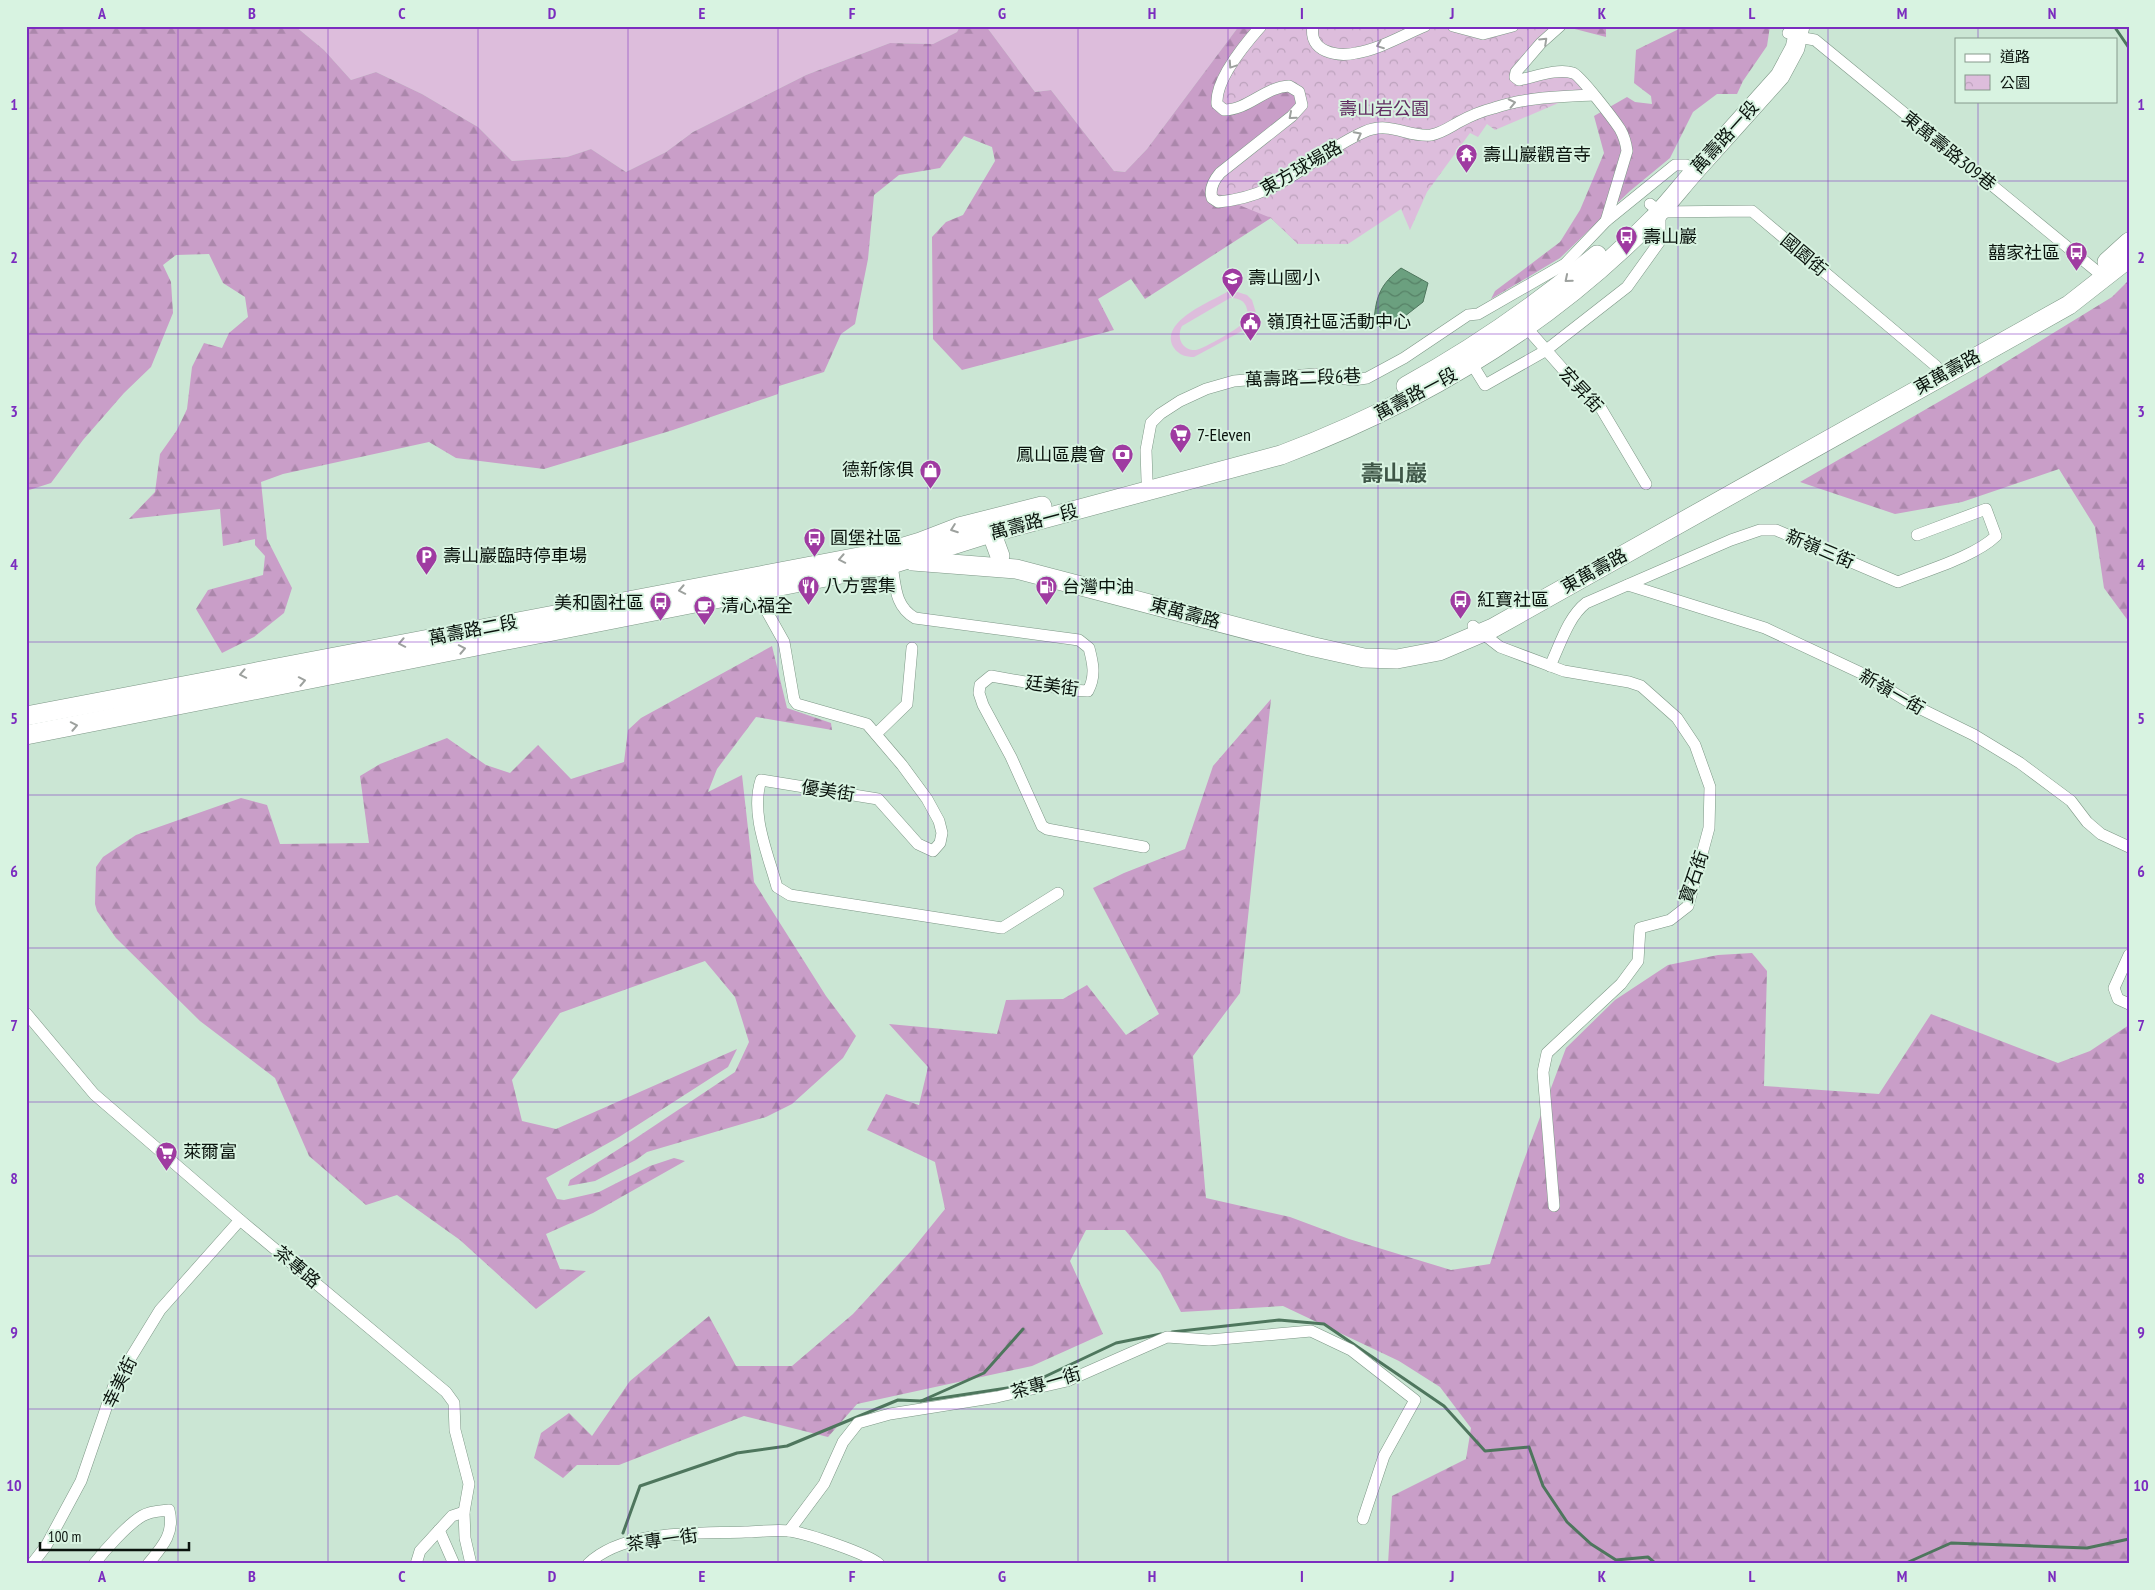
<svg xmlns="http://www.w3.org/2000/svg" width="2155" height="1590" viewBox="0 0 2155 1590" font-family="'PT Sans Narrow','Noto Sans TC',sans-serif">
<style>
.grass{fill:#ddbddc;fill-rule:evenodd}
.forest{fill:url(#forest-firs)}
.park{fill:url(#park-crowns)}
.water{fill:url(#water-waves);stroke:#4e765d}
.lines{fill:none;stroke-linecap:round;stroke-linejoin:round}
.stream{stroke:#4e765d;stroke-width:3}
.street-casing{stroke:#7d9786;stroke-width:12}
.primary-casing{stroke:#7d9786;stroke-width:20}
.street{stroke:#fff;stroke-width:11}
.primary{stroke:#fff;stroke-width:19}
.oneway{stroke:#9da19e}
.grid{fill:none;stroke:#7b2cbf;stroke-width:1;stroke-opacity:0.55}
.labels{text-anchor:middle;stroke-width:4;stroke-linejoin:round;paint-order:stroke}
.park-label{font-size:18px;fill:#622e62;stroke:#d8f3e1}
.street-label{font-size:18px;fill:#0a130d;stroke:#d8f3e1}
.poi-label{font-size:18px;fill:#0a130d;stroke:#d8f3e1;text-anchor:start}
.district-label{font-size:22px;font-weight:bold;fill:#3e5647;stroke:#d8f3e1}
.neatline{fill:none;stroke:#7b2cbf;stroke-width:2}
.grid-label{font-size:16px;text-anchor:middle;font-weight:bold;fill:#7b2cbf}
</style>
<defs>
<pattern id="forest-firs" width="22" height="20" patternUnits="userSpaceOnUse" patternTransform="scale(1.25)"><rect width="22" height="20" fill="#c99ec8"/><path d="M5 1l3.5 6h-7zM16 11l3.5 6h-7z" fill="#ab87ab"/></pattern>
<pattern id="park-crowns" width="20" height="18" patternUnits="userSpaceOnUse" patternTransform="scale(1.25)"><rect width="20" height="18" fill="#ddbddc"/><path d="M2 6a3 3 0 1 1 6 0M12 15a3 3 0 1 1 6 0" fill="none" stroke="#bca2bc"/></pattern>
<pattern id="water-waves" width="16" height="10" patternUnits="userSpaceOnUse" patternTransform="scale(1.25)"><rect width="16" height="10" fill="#6ba07f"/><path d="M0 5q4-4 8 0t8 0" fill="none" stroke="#568166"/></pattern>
</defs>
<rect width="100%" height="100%" fill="#cbe6d4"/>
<g class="grass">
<path d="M295,26H960L957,32L933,44L890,43L806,75L693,132L666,152L626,172L591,149L567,157L512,161L478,127L422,94L376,72L351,80L324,50Z"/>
<path d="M986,26H1239L1147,149L1125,172L1114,171L1051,90L1035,92Z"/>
<path d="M1234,291L1247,295L1252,300L1256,313L1254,320L1244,330L1194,357C1186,357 1179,355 1174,348C1158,322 1210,302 1227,292ZM1230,298C1236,298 1243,299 1246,306C1248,311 1248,316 1245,321C1242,327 1203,349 1196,350C1182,351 1176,337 1182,326Z"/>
</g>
<g class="forest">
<path d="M26,26H295L324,50L351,80L376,72L422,94L478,127L512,161L567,157L591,149L626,172L666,152L693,132L806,75L890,43L933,44L957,32L960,26H986L1035,92L1051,90L1114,171L1125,172L1147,149L1239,26H1550L1298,244L1271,218L1145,299L1131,279L1098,299L1114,330L962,370L933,339L932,237L946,222L963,215L995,161L992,147L964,136L940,168L899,175L874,195L868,259L855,324L841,334L824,372L779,386L778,394L673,430L544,469L456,458L429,442L283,474L261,482L267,539L292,588L284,613L254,637L222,653L196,609L208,590L263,575L265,556L255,545V539L223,546L220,509L129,519L155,492L160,454L177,430L187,409L192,367L204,343L222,348L229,333L248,317L245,297L223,283L209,254L176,255L163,265L171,282L173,313L151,367L124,393L83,440L51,483L26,491Z"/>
<path d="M1572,26H1606V37L1571,28Z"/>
<path d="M1685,26H1770L1767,46L1743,81L1737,94H1717L1693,112L1670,158L1630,191L1560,258L1491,299L1495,291L1560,242L1580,210L1604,153L1594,116L1627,97L1635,102L1652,104L1651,96L1634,83L1636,50Z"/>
<path d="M2129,280V622L2104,588L2095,527L2059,469L1962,502L1895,514L1800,482L1980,378L2112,297Z"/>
<path d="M772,646L787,708L831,723L832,730L756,717L717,769L708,792L742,775L754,882L826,996L856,1036L843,1058L792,1104L766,1117L647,1152L636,1160L595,1181L568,1186L570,1180L633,1140L735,1072L749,1042L735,997L705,961L560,1013L512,1080L522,1121L556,1129L737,1049L728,1067L619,1137L546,1178L557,1199L564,1200L599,1192L650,1166L674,1158L685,1161L593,1213L546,1234L560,1269L586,1271L536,1309L460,1240L397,1195L366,1205L309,1156L275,1078L200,1021L116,938L97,911L95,904L96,867L103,857L136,835L241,798L267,805L280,844L369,843L360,776L380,764L447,738L486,765L510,773L538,745L571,779L624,762L628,730L641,718Z"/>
<path d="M1271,699L1240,993L1193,1056L1206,1198L1290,1217L1349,1239L1451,1270L1490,1264L1521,1168L1566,1048L1615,1000L1668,965L1718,955L1752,953L1767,971L1764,1086L1879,1094L1931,1014L2058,1063L2090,1051L2129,1025V1564H1388L1392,1496L1466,1459L1471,1428L1440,1387L1399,1361L1283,1306L1181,1312L1160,1272L1125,1230H1086L1070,1261L1103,1334L1032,1366L857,1404L828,1437L744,1416L619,1465H577L563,1478L534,1458L541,1433L569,1413L592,1436L630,1381L709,1316L736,1366H792L853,1314L911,1251L945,1209L935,1162L867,1130L886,1094L919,1105L928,1067L889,1024L997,1034L1006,1000L1063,999L1087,985L1126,1035L1159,1014L1093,888L1124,873L1185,849L1213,766Z"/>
</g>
<path class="park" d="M1261,26H1560L1515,76L1566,72L1589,90L1495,130L1487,124L1478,137L1470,133L1427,192L1410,230L1401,209L1348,244H1298L1271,218L1229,201L1218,202L1212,188L1299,109L1296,88L1228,110L1217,99Z"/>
<path class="water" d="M1401,268L1428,283L1423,302L1400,320L1381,328L1374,321C1376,295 1381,284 1401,268Z"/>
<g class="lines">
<g class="stream">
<path d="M2114,26L2129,48"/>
<path d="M1172,1332L1279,1320L1324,1324L1444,1406L1485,1451L1529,1447L1543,1486L1567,1522L1591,1544L1616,1560L1648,1557L1656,1564"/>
<path d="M1025,1386L1116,1343L1161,1334"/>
<path d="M921,1401L1014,1387"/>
<path d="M623,1533L640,1486L737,1453L787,1446L898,1400L921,1401L984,1373L1023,1329"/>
<path d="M1904,1564L1951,1543L2087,1548L2129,1539"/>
</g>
<defs>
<g id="street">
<path d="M1261,26C1245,44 1215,80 1217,104L1224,110C1248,110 1265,87 1289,86L1299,92L1302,105L1292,116L1220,173C1214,180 1209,188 1212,198L1218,202C1284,196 1310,156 1364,132C1390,120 1408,138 1431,135C1442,133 1450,127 1459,122C1470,116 1482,111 1494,108C1526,97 1559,97 1592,95"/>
<path d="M1313,26C1308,52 1337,57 1356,53C1380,49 1403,35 1425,26"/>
<path d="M1453,26L1483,34L1513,26"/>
<path d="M1560,26L1541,43L1516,72L1515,77L1519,80C1535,77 1557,68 1573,73C1580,75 1614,120 1620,129C1624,136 1626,143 1627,151L1606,221"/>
<path d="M1788,33L1798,37L1815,40L2105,278"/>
<path d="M1650,204L1660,212L1752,211L1936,366"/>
<path d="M1525,326L1568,375L1599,405L1646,484"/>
<path d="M1472,364L1485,385L1545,351L1627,287L1660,241V212"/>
<path d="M1149,491L1147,480L1146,450L1151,423L1160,414L1180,401L1206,389L1234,381L1315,374L1353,380L1367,378L1404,358L1468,315L1478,314L1565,264L1606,221L1675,165H1686L1694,172"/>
<path d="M891,560C896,583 893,605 915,618L1079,640L1089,648C1093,663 1096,676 1088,691L1070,690L991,676L980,685L979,693L983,705L1011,757L1042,826L1047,829L1144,847"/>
<path d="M1628,585L1765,628L1861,673L1917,707L1974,735L2020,763L2071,801L2087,822L2101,834L2129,847"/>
<path d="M756,592L784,642L794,700L797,704L867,724L902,765L927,799L939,821L942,833L940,843L933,851L918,844L878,799L761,780C750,814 768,854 777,887L790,895L1002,928L1058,893"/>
<path d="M1473,626L1500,647L1564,671L1629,682L1641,686L1677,718L1695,745L1710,787L1709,828L1688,906L1670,920L1640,928L1638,961L1621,984L1547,1053L1543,1072L1554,1206"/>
<path d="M1550,666C1560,645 1568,617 1586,603L1731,540L1760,530H1776L1898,582C1927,570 1974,557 1996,536L1986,509L1917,535"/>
<path d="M876,734L907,704L912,648"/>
<path d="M2129,955L2114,988L2118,999L2129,1004"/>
<path d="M26,1013L94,1094L240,1220L446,1392L454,1403L455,1430L469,1484L464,1512L465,1538L471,1564"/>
<path d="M439,1530L454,1564"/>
<path d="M789,1531L824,1484L843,1442L858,1423L890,1414L997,1397L1067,1381L1167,1337L1209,1340L1311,1331L1351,1350L1415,1400L1384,1456L1363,1519"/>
<path d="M32,1564L46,1546L81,1481L114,1385L160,1310L240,1220"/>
<path d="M94,1564C105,1550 127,1525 142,1516C150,1511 160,1511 169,1510C175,1533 163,1546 148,1564"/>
<path d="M416,1564L420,1551L452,1516L464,1512"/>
<path d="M588,1564C624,1529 697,1534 745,1532C759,1532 776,1529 790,1531C808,1534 866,1553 879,1564"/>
</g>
<g id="primary">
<path d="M2107,262L2129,242"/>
<path d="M1406,386C1474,349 1538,304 1597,255"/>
<path d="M994,532L993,537L1000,556"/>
<path d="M913,561L1016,569L1310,646L1364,658L1397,659L1439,651L1493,628L2069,305L2129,258"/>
<path d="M26,716L890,551L920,542L959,527L1042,506"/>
<path d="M26,735L892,564L994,532L1281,455C1419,403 1548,326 1652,220C1667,205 1680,188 1694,172C1723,140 1751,108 1780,76L1795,48L1800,26"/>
</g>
</defs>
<use href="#street" class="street-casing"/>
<use href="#primary" class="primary-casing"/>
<use href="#street" class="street"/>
<use href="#primary" class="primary"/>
</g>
<defs><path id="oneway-chevron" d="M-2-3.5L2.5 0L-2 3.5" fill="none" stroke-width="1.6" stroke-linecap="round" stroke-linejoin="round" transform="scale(1.25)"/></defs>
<g class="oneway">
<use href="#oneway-chevron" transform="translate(1544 41) rotate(-43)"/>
<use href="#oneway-chevron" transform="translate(1380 45) rotate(159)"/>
<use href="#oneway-chevron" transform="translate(1232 65) rotate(124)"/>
<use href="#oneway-chevron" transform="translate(1512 103) rotate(-12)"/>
<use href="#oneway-chevron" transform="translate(1292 116) rotate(139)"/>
<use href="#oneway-chevron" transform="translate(1358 135) rotate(-28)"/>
<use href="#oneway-chevron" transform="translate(1568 279) rotate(140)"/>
<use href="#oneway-chevron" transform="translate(954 529) rotate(160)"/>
<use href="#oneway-chevron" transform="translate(842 559) rotate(169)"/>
<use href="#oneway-chevron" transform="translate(682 590) rotate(169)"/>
<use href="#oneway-chevron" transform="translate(402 643) rotate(169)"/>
<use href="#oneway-chevron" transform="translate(462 649) rotate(-11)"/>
<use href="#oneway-chevron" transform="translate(243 674) rotate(169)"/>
<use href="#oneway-chevron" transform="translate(302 681) rotate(-11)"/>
<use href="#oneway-chevron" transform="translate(74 726) rotate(-11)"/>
</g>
<path class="grid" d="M178,26V1564M328,26V1564M478,26V1564M628,26V1564M778,26V1564M928,26V1564M1078,26V1564M1228,26V1564M1378,26V1564M1528,26V1564M1678,26V1564M1828,26V1564M1978,26V39M1978,101V1564M26,181H2129M26,334H2129M26,488H2129M26,642H2129M26,795H2129M26,948H2129M26,1102H2129M26,1256H2129M26,1409H2129"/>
<defs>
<symbol id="temple-pin" viewBox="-11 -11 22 30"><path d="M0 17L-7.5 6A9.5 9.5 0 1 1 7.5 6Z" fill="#9f3ba1" stroke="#d8f3e1"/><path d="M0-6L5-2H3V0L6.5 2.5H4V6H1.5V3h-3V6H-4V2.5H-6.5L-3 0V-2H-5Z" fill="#fff"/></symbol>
<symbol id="bus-pin" viewBox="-11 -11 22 30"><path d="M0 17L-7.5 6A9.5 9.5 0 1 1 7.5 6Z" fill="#9f3ba1" stroke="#d8f3e1"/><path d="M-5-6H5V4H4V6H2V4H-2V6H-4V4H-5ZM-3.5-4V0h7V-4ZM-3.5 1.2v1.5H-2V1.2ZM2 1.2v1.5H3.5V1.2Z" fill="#fff"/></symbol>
<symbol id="school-pin" viewBox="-11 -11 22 30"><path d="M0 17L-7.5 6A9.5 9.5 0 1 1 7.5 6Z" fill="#9f3ba1" stroke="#d8f3e1"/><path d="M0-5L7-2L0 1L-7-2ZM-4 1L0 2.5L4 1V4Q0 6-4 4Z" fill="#fff"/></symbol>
<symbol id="civic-pin" viewBox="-11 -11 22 30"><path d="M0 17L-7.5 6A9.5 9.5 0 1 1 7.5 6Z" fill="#9f3ba1" stroke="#d8f3e1"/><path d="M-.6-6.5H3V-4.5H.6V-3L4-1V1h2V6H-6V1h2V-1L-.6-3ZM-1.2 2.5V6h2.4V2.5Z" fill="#fff"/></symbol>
<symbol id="supermarket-pin" viewBox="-11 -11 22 30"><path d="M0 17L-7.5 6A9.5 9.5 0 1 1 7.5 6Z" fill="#9f3ba1" stroke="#d8f3e1"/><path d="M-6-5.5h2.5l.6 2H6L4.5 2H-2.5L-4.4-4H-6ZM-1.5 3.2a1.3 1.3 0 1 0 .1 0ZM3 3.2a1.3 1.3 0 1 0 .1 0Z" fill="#fff"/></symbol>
<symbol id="bank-pin" viewBox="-11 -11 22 30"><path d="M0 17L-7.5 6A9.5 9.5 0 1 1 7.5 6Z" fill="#9f3ba1" stroke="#d8f3e1"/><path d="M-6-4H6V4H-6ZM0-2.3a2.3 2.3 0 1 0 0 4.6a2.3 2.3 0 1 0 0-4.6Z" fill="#fff"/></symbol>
<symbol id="shop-pin" viewBox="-11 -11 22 30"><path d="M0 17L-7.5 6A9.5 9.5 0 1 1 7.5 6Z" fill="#9f3ba1" stroke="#d8f3e1"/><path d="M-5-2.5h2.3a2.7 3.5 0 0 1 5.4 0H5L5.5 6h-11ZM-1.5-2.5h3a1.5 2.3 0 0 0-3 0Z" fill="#fff"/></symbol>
<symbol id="parking-pin" viewBox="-11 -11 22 30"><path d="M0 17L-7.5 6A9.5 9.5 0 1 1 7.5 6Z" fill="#9f3ba1" stroke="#d8f3e1"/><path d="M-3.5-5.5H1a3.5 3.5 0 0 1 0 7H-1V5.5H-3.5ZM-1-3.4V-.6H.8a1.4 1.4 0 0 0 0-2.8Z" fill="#fff"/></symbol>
<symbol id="restaurant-pin" viewBox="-11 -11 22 30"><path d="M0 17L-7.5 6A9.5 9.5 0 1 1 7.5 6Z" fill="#9f3ba1" stroke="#d8f3e1"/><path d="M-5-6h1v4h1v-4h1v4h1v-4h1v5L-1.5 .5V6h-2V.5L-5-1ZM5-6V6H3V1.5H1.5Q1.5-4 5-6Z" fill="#fff"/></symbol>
<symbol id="fuel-pin" viewBox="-11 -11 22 30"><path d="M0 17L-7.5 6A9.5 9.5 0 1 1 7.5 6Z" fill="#9f3ba1" stroke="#d8f3e1"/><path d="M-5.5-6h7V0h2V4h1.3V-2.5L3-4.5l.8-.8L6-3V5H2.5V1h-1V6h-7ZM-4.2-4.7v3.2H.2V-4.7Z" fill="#fff"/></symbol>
<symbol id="cafe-pin" viewBox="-11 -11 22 30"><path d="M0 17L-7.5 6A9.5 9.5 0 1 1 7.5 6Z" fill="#9f3ba1" stroke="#d8f3e1"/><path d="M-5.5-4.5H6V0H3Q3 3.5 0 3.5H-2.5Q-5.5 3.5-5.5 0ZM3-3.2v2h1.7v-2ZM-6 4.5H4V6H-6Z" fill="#fff"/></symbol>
</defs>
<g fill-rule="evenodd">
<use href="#temple-pin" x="1454" y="142" width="25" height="34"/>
<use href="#bus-pin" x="1614" y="224" width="25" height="34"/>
<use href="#bus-pin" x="2064" y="240" width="25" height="34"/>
<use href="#school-pin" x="1220" y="266" width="25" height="34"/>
<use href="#civic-pin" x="1238" y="310" width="25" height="34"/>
<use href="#supermarket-pin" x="1168" y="422" width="25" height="34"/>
<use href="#bank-pin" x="1110" y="442" width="25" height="34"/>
<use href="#shop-pin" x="918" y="458" width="25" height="34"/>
<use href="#bus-pin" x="802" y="526" width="25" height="34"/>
<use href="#parking-pin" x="414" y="544" width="25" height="34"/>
<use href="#restaurant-pin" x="796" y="574" width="25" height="34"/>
<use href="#fuel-pin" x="1034" y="574" width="25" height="34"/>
<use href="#bus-pin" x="1448" y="588" width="25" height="34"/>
<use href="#bus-pin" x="648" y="590" width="25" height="34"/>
<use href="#cafe-pin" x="692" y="594" width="25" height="34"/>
<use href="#supermarket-pin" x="154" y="1140" width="25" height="34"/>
</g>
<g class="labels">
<g class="park-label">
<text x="1384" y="115">壽山岩公園</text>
</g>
<g class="street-label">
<text transform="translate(1725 137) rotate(-48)" y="6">萬壽路一段</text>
<text transform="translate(1949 151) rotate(39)" y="6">東萬壽路309巷</text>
<text transform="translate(1301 168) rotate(-30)" y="6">東方球場路</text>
<text transform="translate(1804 255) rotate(40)" y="6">國園街</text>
<text transform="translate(1947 372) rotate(-29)" y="6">東萬壽路</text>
<text transform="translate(1303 378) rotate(-2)" y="6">萬壽路二段6巷</text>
<text transform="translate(1581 390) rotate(47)" y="6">宏昇街</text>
<text transform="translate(1416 394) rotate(-28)" y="6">萬壽路一段</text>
<text transform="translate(1034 522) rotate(-15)" y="6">萬壽路一段</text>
<text transform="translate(1820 549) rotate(23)" y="6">新嶺三街</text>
<text transform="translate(1594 571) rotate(-29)" y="6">東萬壽路</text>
<text transform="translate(1185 613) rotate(15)" y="6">東萬壽路</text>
<text transform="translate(473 630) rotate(-11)" y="6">萬壽路二段</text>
<text transform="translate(1052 686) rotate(8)" y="6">廷美街</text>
<text transform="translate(1892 692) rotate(30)" y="6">新嶺一街</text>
<text transform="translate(828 791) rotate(9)" y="6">優美街</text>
<text transform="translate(1694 877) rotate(-71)" y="6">寶石街</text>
<text transform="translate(297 1267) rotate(40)" y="6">茶專路</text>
<text transform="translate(120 1382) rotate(-64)" y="6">幸美街</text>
<text transform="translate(1046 1383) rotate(-16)" y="6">茶專一街</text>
<text transform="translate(662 1540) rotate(-8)" y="6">茶專一街</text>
</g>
<g class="poi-label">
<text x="1483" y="161">壽山巖觀音寺</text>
<text x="1643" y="243">壽山巖</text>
<text x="2060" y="259" text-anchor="end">囍家社區</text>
<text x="1248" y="284">壽山國小</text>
<text x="1267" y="328">嶺頂社區活動中心</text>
<text x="1197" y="441">7-Eleven</text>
<text x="1106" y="461" text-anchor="end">鳳山區農會</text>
<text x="914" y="476" text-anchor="end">德新傢俱</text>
<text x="830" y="544">圓堡社區</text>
<text x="443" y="562">壽山巖臨時停車場</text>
<text x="824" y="592">八方雲集</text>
<text x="1062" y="593">台灣中油</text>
<text x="1477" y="606">紅寶社區</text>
<text x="644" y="609" text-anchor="end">美和園社區</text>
<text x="721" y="612">清心福全</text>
<text x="183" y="1158">萊爾富</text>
</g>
<g class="district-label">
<text x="1394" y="481">壽山巖</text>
</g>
</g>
<rect width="2155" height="1590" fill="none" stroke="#d8f3e1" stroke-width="55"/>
<rect x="1955" y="38" width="162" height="65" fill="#d8f3e1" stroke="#86998c"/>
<rect x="1965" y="54" width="25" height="8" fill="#ffffff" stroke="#86998c"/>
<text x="2000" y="62" font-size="15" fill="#0a130d">道路</text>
<rect x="1965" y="75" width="25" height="15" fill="url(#park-crowns)" stroke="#86998c"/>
<text x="2000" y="88" font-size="15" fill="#0a130d">公園</text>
<path d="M40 1542v8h149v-8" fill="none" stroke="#0a130d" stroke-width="2.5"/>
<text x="48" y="1542" font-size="15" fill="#0a130d" stroke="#d8f3e1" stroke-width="4" paint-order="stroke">100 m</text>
<rect x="28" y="28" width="2100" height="1534" class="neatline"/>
<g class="grid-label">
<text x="102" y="19">A</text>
<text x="252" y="19">B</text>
<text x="402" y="19">C</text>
<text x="552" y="19">D</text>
<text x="702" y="19">E</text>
<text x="852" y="19">F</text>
<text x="1002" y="19">G</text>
<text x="1152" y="19">H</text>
<text x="1302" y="19">I</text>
<text x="1452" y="19">J</text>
<text x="1602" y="19">K</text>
<text x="1752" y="19">L</text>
<text x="1902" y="19">M</text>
<text x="2052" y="19">N</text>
<text x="14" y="110">1</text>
<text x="2141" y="110">1</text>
<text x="14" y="263">2</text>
<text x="2141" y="263">2</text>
<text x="14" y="417">3</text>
<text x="2141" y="417">3</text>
<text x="14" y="570">4</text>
<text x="2141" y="570">4</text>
<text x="14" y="724">5</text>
<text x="2141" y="724">5</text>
<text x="14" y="877">6</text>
<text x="2141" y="877">6</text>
<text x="14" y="1031">7</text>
<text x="2141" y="1031">7</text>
<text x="14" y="1184">8</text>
<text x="2141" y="1184">8</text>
<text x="14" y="1338">9</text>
<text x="2141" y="1338">9</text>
<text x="14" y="1491">10</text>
<text x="2141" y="1491">10</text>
<text x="102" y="1582">A</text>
<text x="252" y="1582">B</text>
<text x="402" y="1582">C</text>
<text x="552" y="1582">D</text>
<text x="702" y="1582">E</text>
<text x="852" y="1582">F</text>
<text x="1002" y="1582">G</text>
<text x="1152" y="1582">H</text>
<text x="1302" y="1582">I</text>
<text x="1452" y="1582">J</text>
<text x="1602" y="1582">K</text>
<text x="1752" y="1582">L</text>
<text x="1902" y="1582">M</text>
<text x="2052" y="1582">N</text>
</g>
</svg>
